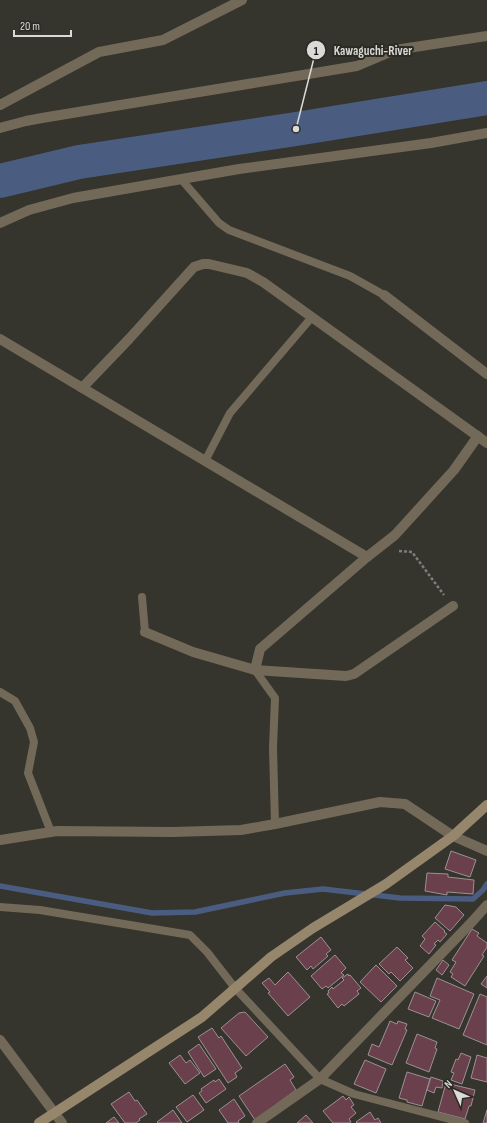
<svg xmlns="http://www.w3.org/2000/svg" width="487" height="1123" viewBox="0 0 487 1123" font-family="'Sofia Sans Condensed',sans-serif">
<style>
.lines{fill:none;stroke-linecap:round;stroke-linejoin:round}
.stream{stroke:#4a5d81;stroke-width:5.5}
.river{stroke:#4a5d81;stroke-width:34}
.building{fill:#6b404d;stroke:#9a9194}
.path{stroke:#7e7d77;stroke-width:2.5;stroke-dasharray:3 2;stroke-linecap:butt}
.lane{stroke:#736958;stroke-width:8}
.street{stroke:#736958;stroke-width:10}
.secondary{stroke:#96866c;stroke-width:10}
.leader{fill:none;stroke:#dbdad6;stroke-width:1.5}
.callout-dot{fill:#dbdad6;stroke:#2b2a23;stroke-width:1.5}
.mark-label{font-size:12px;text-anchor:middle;font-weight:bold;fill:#111}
.callout-label{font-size:13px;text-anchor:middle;font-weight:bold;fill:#dbdad6;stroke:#2b2a23;stroke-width:4;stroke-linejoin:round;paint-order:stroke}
</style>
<rect width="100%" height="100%" fill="#35342d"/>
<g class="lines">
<path class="stream" d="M0,886L152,913L195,912L285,893L323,889L400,898L473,899L483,890L487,884"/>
<path class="river" d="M0,181L79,162L296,129L487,98"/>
</g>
<g class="building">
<path d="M451,851L476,860L470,877L445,869Z"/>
<path d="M427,873L448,874V877L474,880L473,894L447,892V895L425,891Z"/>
<path d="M445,905L456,907L464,915L450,931L435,918Z"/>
<path d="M435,922L445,931L444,932L447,934L440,942L438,940L434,944L436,945L429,954L420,946L425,939L422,936Z"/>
<path d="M472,929L479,933L477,936L487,943V947L482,955L484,956L465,986L451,977L453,974L450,972L456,962L452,960Z"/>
<path d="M321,937L331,950L326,954L328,956L313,969L311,966L307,970L296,957Z"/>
<path d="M397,947L408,958L405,960L413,968L400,981L391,972L389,974L379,964Z"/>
<path d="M335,955L346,968L341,973L344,975L328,988L326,986L322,989L311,976Z"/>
<path d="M443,960L449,965L442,975L436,970Z"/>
<path d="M376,965L397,986L381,1002L360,982Z"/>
<path d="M288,972L310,997L288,1016L268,993L270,992L262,983L269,978L275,985Z"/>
<path d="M348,974L349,976L350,975L361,988L357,991L359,994L344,1006L342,1004L338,1008L327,994L329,993L328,991L332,987L333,989L344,980L342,978Z"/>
<path d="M487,976V988L481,984Z"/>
<path d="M437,978L474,994L459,1029L432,1018L440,1000L430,996Z"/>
<path d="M415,992L436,1001L429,1017L408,1009Z"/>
<path d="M480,994L487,997V1045L463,1035Z"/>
<path d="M245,1012L268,1037L246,1056L221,1028L239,1013Z"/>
<path d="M390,1021L397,1024L398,1021L407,1024L405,1029L407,1030L392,1065L368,1055L372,1044L379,1047Z"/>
<path d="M212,1028L219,1038L221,1036L242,1068L235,1073L237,1077L228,1083L198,1037Z"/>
<path d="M417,1034L437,1042L435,1048L437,1049L429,1072L406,1063Z"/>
<path d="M199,1044L216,1069L204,1077L188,1052Z"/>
<path d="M461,1053L471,1057L462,1084L451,1080L454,1073L451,1072L456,1059L458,1060Z"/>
<path d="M180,1055L186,1063L190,1060L200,1073L185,1084L169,1063Z"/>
<path d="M477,1055L487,1058V1082L471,1078Z"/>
<path d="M365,1060L386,1069L376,1093L354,1084Z"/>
<path d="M285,1064L294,1077L290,1080L296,1090L255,1120L239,1096Z"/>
<path d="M407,1072L430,1079L422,1106L407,1102V1100L399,1098Z"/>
<path d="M431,1077L443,1081L442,1088L436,1087L434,1093L427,1090Z"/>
<path d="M219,1079L226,1089L206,1103L199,1093L202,1091L201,1089L214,1080L215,1082Z"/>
<path d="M446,1083L475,1090L471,1106H469L465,1119L438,1112Z"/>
<path d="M129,1092L135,1101L137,1100L147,1114L139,1119L140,1120L136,1123H125L111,1104Z"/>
<path d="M193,1095L204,1110L187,1122L176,1107Z"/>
<path d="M343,1096L346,1100L349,1097L354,1105L351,1107L356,1113L349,1119L351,1122L349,1123H333L323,1111Z"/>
<path d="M234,1099L245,1116L238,1121L239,1123H228L219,1110Z"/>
<path d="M173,1110L182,1123H158L157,1122Z"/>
<path d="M487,1110V1123H483Z"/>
<path d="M370,1112L375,1120L378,1118L381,1123H357L356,1122Z"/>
<path d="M306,1115L313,1123H297Z"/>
<path d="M114,1117L119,1123H106Z"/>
</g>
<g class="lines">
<path class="path" d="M399,551L412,552L444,595"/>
<g class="lane">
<path d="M181,179L219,223L229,230L350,276L384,295"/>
<path d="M205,461L230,413L312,317"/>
<path d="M142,597L145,632"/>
<path d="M255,670L275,698L273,748L275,824"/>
<path d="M0,692L15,701L30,728L34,742L28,773L51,832"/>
<path d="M0,907L40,910L190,935L207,952L235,988L320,1079L354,1094L465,1123"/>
</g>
<g class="street">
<path d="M0,105L99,52L163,40L242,0"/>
<path d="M0,128L26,121L42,118L357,66L395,50L487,36"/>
<path d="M0,223L29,210L73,198L239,169L431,143L487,133"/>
<path d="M384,295L487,374"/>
<path d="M0,339L367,557"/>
<path d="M82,388L129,339L194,267L203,264H209L247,273L263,282L487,443"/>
<path d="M145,632L193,652L255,670L346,676L354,674L453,606"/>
<path d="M255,670L260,649L367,557L395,535L454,470L478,436"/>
<path d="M0,840L57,831L173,832L241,830L275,824L380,802L405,804L453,836L487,851"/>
<path d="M0,1040L62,1123"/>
<path d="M257,1123L320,1079L470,924L487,905"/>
</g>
<path class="secondary" d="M39,1123L202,1017L271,957L313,928L386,884L453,836L487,805"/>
</g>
<path class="leader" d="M296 129L316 50"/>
<g class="callout-dot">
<circle cx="296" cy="129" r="4"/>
<circle cx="316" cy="50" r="10"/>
</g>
<g class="mark-label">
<text x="316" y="55">1</text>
</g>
<g class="callout-label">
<text x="373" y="55">Kawaguchi-River</text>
</g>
<g transform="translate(455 1091) rotate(315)" stroke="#2b2a23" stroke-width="3" paint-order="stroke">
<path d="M0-3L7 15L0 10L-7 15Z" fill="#dbdad6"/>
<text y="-6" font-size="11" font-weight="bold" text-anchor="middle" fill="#dbdad6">N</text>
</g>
<path d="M14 30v6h57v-6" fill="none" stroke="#dbdad6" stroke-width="2"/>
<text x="20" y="30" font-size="12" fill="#dbdad6" stroke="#2b2a23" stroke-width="3" paint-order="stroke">20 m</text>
</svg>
